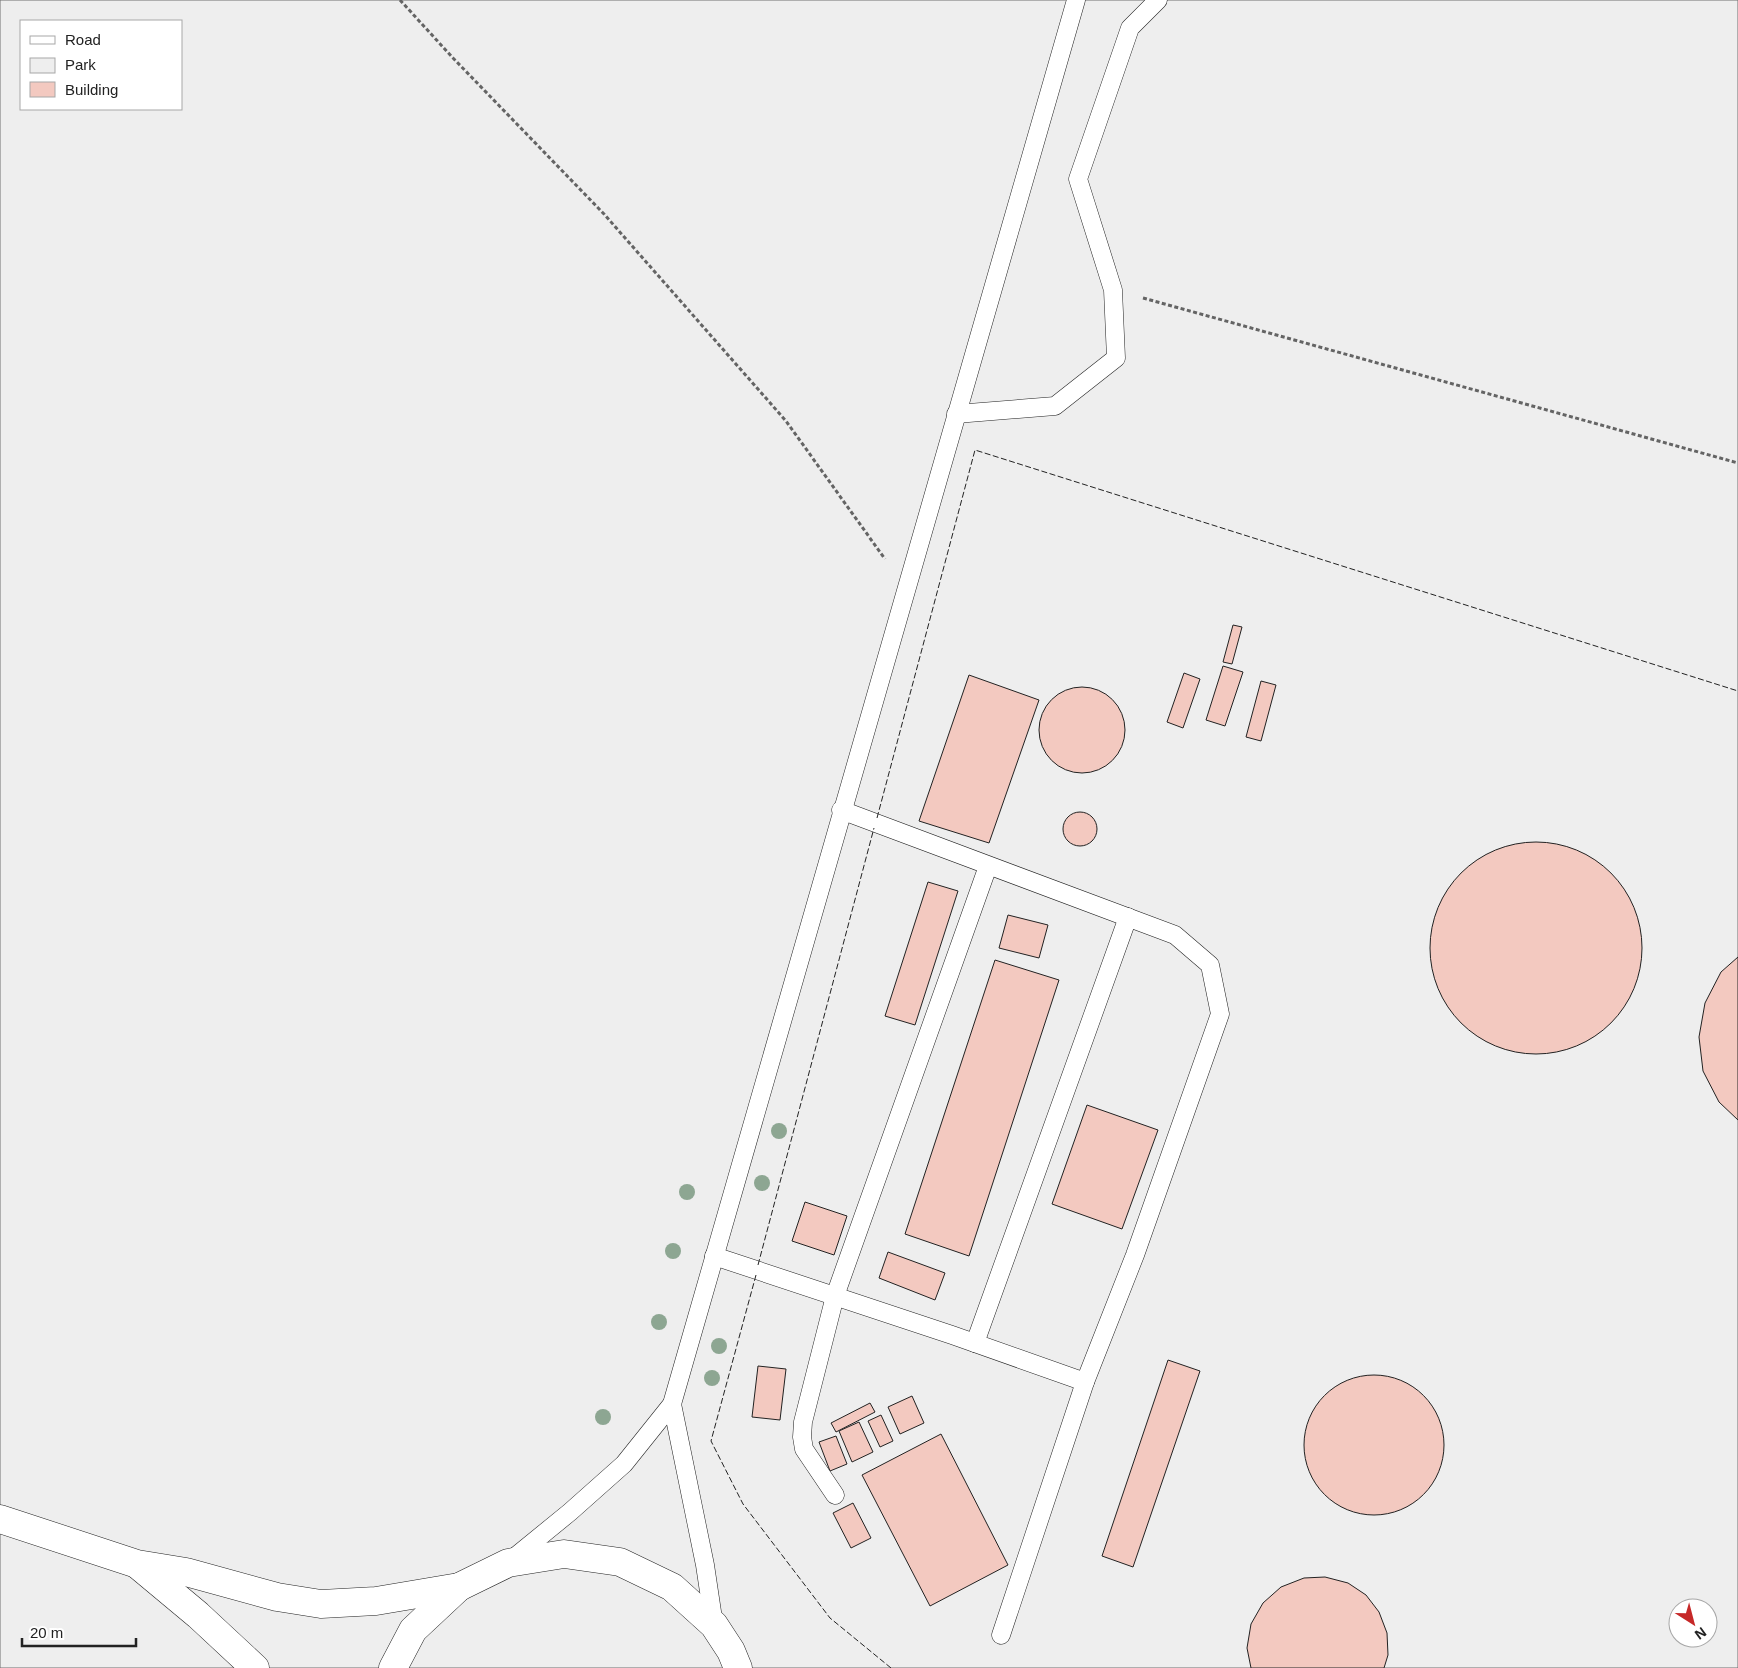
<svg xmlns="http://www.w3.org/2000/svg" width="1738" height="1668" viewBox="0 0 1738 1668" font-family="Arial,sans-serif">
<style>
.green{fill:#eee;stroke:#6f6f6f;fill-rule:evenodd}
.building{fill:#f3c9c0;stroke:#222}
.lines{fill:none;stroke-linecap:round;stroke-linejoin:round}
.lane-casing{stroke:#222;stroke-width:19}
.street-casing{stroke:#222;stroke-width:29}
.path{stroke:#646464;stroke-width:3;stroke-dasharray:4 2.5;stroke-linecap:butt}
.lane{stroke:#fff;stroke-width:18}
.street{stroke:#fff;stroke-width:28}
.fence{stroke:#222;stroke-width:1;stroke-dasharray:6 2.5;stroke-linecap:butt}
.tree{fill:#8da692}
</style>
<rect width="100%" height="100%" fill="#fff"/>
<path class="green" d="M0,0H1738V1668H0ZM21,21H181V109H21ZM1678,1608H1708V1638H1678Z"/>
<g class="building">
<path d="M1233,625L1242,627L1232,664L1223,662Z"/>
<path d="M1223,666L1243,672L1225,726L1206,720Z"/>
<path d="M1184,673L1200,679L1183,728L1167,722Z"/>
<path d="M969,675L1039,700L989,843L919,821Z"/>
<path d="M1261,681L1276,685L1261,741L1246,737Z"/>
<circle cx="1082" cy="730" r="43"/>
<circle cx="1080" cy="829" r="17"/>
<circle cx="1536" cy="948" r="106"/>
<path d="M928,882L958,891L915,1025L885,1016Z"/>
<path d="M1008,915L1048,925L1039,958L999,948Z"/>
<path d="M1738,957V1120L1719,1102L1703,1071L1699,1037L1705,1003L1721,972Z"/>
<path d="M995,960L1059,980L969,1256L905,1234Z"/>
<path d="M1087,1105L1158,1130L1122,1229L1052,1204Z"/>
<path d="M805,1202L847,1216L834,1255L792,1241Z"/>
<path d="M888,1252L945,1273L935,1300L879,1278Z"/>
<path d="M1168,1360L1200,1371L1133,1567L1102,1556Z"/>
<path d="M758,1366L786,1369L780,1420L752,1417Z"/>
<circle cx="1374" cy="1445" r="70"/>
<path d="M912,1396L924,1423L900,1434L888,1407Z"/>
<path d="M870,1403L875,1412L836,1432L831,1423Z"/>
<path d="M881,1415L893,1441L880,1447L868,1421Z"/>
<path d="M859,1422L873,1452L852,1462L839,1431Z"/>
<path d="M941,1434L1008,1565L930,1606L862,1475Z"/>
<path d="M836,1436L847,1464L830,1471L819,1442Z"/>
<path d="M853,1503L871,1538L851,1548L833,1513Z"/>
<path d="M1325,1577L1348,1583L1366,1595L1379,1612L1387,1633L1388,1655L1384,1668H1251L1247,1648L1251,1624L1263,1603L1281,1587L1304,1578Z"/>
</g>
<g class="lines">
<defs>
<g id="lane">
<path d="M956,414L1055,406L1116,358L1113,290L1078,179L1130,28L1158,0"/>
<path d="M714,1256L952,1335L1085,1382L1135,1255L1220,1014L1210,965L1175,935L841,810"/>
<path d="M975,1343L1128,917"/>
<path d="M672,1404L705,1565L714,1625"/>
<path d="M835,1495L804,1449L802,1437L803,1422L835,1296L988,866"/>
<path d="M510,1561L570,1512L624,1464L672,1404L1076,0"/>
<path d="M1001,1635L1085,1382"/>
</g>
<g id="street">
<path d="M0,1519L137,1564L186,1572L277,1597L321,1604L376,1601L459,1587L508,1563L564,1554L620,1562L672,1587L714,1625L731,1651L738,1668"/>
<path d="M138,1565L198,1615L255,1668"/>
<path d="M393,1668L413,1630L459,1587"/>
</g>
</defs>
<use href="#lane" class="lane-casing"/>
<use href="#street" class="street-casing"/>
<g class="path">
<path d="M400,0L453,58L604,214L786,421L885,559"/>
<path d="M1143,298L1738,463"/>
</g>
<use href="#lane" class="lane"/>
<use href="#street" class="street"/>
<g class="fence">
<path d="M877,818L975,450L1738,691"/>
<path d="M758,1265L874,828"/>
<path d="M756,1275L711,1441L743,1504L830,1618L891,1668"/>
</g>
</g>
<g class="tree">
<circle cx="779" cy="1131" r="8"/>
<circle cx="762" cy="1183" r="8"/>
<circle cx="687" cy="1192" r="8"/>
<circle cx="673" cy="1251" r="8"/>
<circle cx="659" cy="1322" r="8"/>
<circle cx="719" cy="1346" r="8"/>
<circle cx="712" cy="1378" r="8"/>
<circle cx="603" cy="1417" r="8"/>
</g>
<rect x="20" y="20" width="162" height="90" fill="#ffffff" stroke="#a7a7a7"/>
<rect x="30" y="36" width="25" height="8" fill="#ffffff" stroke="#a7a7a7"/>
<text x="65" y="45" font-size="15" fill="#222222">Road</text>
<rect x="30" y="58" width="25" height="15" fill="#eeeeee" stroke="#a7a7a7"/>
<text x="65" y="70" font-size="15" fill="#222222">Park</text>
<rect x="30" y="82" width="25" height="15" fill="#f3c9c0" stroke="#a7a7a7"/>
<text x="65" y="95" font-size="15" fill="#222222">Building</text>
<g transform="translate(1693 1623) rotate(144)"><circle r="24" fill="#ffffff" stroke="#a7a7a7"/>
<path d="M0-4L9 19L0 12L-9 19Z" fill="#c62828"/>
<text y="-8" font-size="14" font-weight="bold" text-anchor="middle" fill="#222222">N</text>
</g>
<path d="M22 1638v8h114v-8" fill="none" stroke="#222222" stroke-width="2.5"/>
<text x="30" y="1638" font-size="15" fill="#222222" stroke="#ffffff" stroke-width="4" paint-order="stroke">20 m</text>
</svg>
